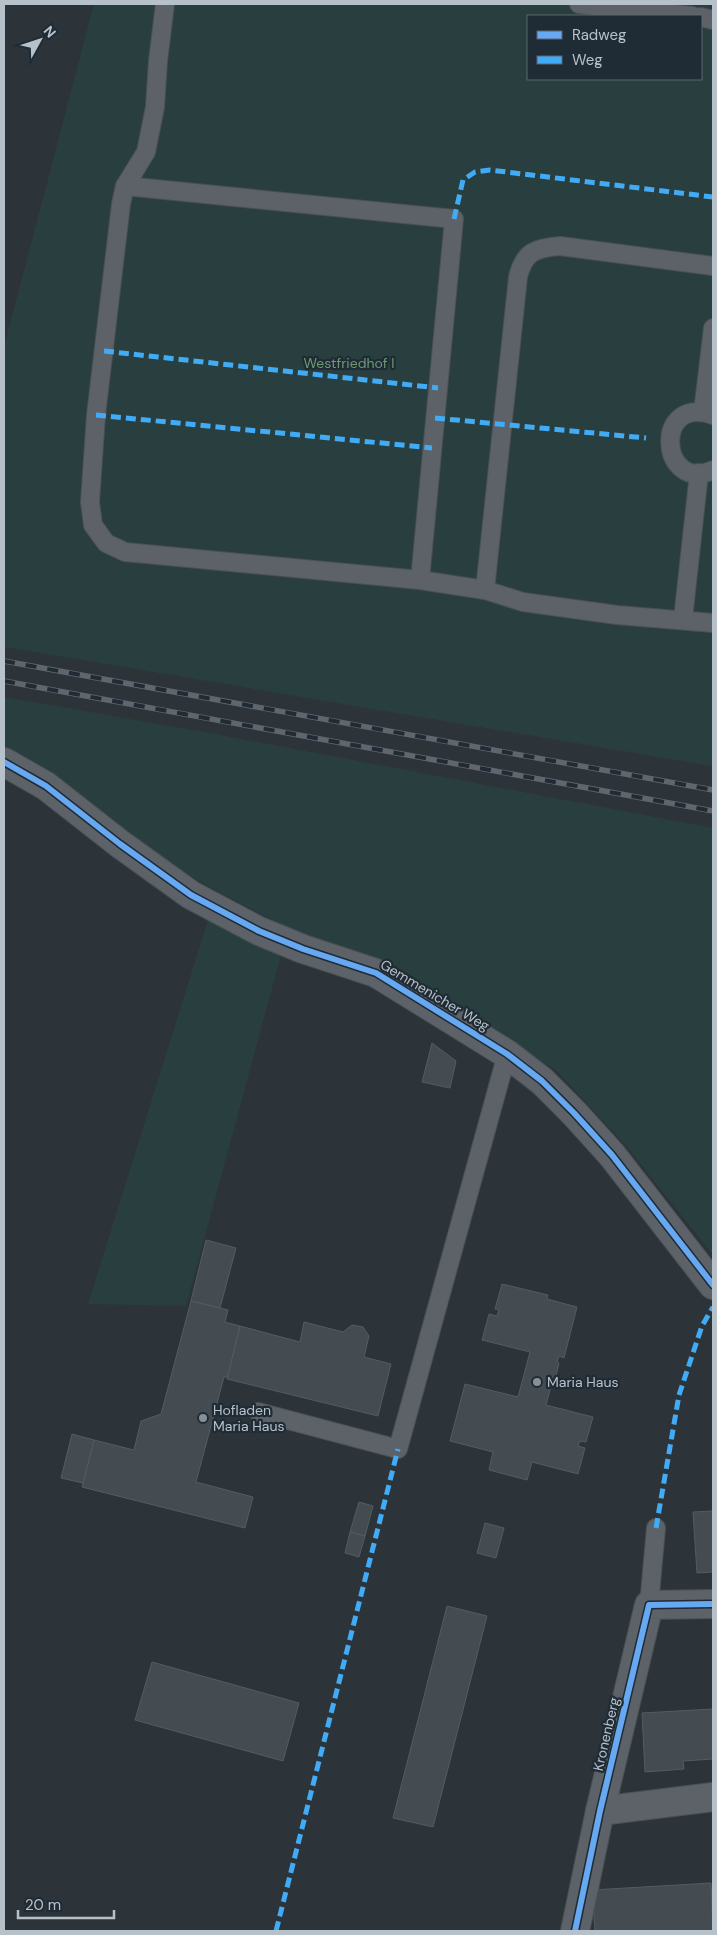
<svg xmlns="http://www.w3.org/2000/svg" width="717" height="1935" viewBox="0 0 717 1935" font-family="'DM Sans',sans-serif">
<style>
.green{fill:#293f3f;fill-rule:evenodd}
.building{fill:#454c51;stroke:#545c61}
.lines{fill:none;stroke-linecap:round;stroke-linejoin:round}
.lane-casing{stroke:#4a5054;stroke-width:20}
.street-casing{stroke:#4a5054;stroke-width:30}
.lane{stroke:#5c6268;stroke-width:18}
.street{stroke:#5c6268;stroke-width:28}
.rail-casing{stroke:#61666c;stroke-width:5.5}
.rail{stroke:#1f2b35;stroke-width:4;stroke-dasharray:11;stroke-linecap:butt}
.quiet{stroke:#42abf6;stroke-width:5;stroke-dasharray:10 5;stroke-linecap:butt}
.cycleway-casing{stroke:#1f2b35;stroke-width:9}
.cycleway{stroke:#66a8f1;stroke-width:6}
.poi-dot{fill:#869098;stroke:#1f2b35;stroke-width:2}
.labels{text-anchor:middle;stroke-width:4.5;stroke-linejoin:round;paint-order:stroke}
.park-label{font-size:14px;fill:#6e9b72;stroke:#1f2b35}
.street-label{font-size:14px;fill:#b7c1ca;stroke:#1f2b35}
.poi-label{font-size:14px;fill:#b7c1ca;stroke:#1f2b35;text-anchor:start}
</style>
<rect width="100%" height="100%" fill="#2c343a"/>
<g class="green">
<path d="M94,4H713V766L4,647V347ZM528,16H701V79H528Z"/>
<path d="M4,697L215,734L713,828V1255L627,1147L556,1070L406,977L305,937L210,887L180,870L129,836L35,764L4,751Z"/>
<path d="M208,920L281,955L186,1306L88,1304Z"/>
</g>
<g class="building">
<path d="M432,1043L456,1061L450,1088L422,1082Z"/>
<path d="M206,1240L236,1248L220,1308L191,1301Z"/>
<path d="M502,1284L548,1295L547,1299L577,1307L564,1358L559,1356L557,1362L559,1363L555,1380L553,1379L546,1405L593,1417L586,1442L580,1441L578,1446L585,1448L578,1474L532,1462L527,1480L489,1470L493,1452L450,1441L465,1384L518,1397L530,1352L482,1340L489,1314L497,1316L499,1310L495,1309Z"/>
<path d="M191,1301L228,1310L225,1322L240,1326L228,1377H224L196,1482L253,1497L245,1528L82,1487L94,1440L134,1450L141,1421L161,1414Z"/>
<path d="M304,1322L343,1332L352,1325L363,1327L369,1336L364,1357L391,1364L378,1416L227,1379L240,1326L300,1342Z"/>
<path d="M72,1434L94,1440L83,1483L61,1478Z"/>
<path d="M359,1502L373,1506L365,1536L350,1532Z"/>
<path d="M713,1511V1572L697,1573L693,1512Z"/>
<path d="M485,1523L504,1528L496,1558L477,1553Z"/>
<path d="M350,1532L365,1536L359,1557L345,1553Z"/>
<path d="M447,1606L487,1616L433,1827L393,1818Z"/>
<path d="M152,1662L299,1703L283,1761L135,1720Z"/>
<path d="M713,1709V1759L683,1761L684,1769L645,1772L642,1713Z"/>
<path d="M711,1883L713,1931H595L592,1890Z"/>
</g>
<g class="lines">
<defs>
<g id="lane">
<path d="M165,4L158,61L155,107L146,152L125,186L121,204L96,415L90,502L93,525L106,543L125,552L420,580L485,590L523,602L617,615L713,623"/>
<path d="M579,4L693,16"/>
<path d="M701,17L713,20"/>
<path d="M125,186L454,219L420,580"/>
<path d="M703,412L713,328"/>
<path d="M713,415C652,394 660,494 713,470"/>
<path d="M485,590L518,277C524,252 535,248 560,246L713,266"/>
<path d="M683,619L699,473"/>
<path d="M258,1412L398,1449L507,1054"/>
<path d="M649,1605L656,1528"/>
</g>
<g id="street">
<path d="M4,762L46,786L120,844L191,895L259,931L303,949L376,973L507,1054L542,1081L574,1113L612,1155L713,1285"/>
<path d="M600,1811L713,1797"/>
<path d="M575,1931L600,1811L649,1605L713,1604"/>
</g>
</defs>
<use href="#lane" class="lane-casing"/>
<use href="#street" class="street-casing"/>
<use href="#lane" class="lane"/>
<use href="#street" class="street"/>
<defs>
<g id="rail">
<path d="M4,661L713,790"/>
<path d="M4,681L713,811"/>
</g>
</defs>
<use href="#rail" class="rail-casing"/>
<use href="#rail" class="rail"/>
<g class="quiet">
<path d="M454,219L463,180L475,172L490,170L713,197"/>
<path d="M104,351L438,388"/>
<path d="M96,415L432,448"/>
<path d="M435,418L646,438"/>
<path d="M656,1528L679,1395L702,1326L713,1307"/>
<path d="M276,1931L398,1449"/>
</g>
<defs>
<g id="cycleway">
<path d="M4,762L46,786L120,844L191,895L259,931L303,949L376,973L507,1054L542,1081L574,1113L612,1155L713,1285"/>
<path d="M575,1931L600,1811L649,1605L713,1604"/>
</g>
</defs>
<use href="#cycleway" class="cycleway-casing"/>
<use href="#cycleway" class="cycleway"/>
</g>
<g class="poi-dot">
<circle cx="537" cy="1382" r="5"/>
<circle cx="203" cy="1418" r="5"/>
</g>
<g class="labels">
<g class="park-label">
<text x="349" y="368">Westfriedhof I</text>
</g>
<g class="street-label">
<text transform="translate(435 995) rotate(31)" y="5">Gemmenicher Weg</text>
<text transform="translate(606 1734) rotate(-77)" y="5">Kronenberg</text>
</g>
<g class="poi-label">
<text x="547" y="1387">Maria Haus</text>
<text x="213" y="1415">Hofladen<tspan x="213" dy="16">Maria Haus</tspan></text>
</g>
</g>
<rect width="717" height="1935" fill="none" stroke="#b7c1ca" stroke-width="10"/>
<rect x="527" y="15" width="175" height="65" fill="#1f2b35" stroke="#5c6771"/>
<rect x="537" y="31" width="25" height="8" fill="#66a8f1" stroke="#5c6771"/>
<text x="572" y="40" font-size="15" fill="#b7c1ca">Radweg</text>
<rect x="537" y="56" width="25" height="8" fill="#42abf6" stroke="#5c6771"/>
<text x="572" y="65" font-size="15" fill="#b7c1ca">Weg</text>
<g transform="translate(40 40) rotate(50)" stroke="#1f2b35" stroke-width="4" paint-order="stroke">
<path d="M0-4L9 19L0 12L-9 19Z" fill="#b7c1ca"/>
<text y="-8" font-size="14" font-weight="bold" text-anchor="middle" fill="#b7c1ca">N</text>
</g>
<path d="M18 1910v8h96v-8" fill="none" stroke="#b7c1ca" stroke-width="2.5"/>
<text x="25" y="1910" font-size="15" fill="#b7c1ca" stroke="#1f2b35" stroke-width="4" paint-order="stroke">20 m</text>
</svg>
